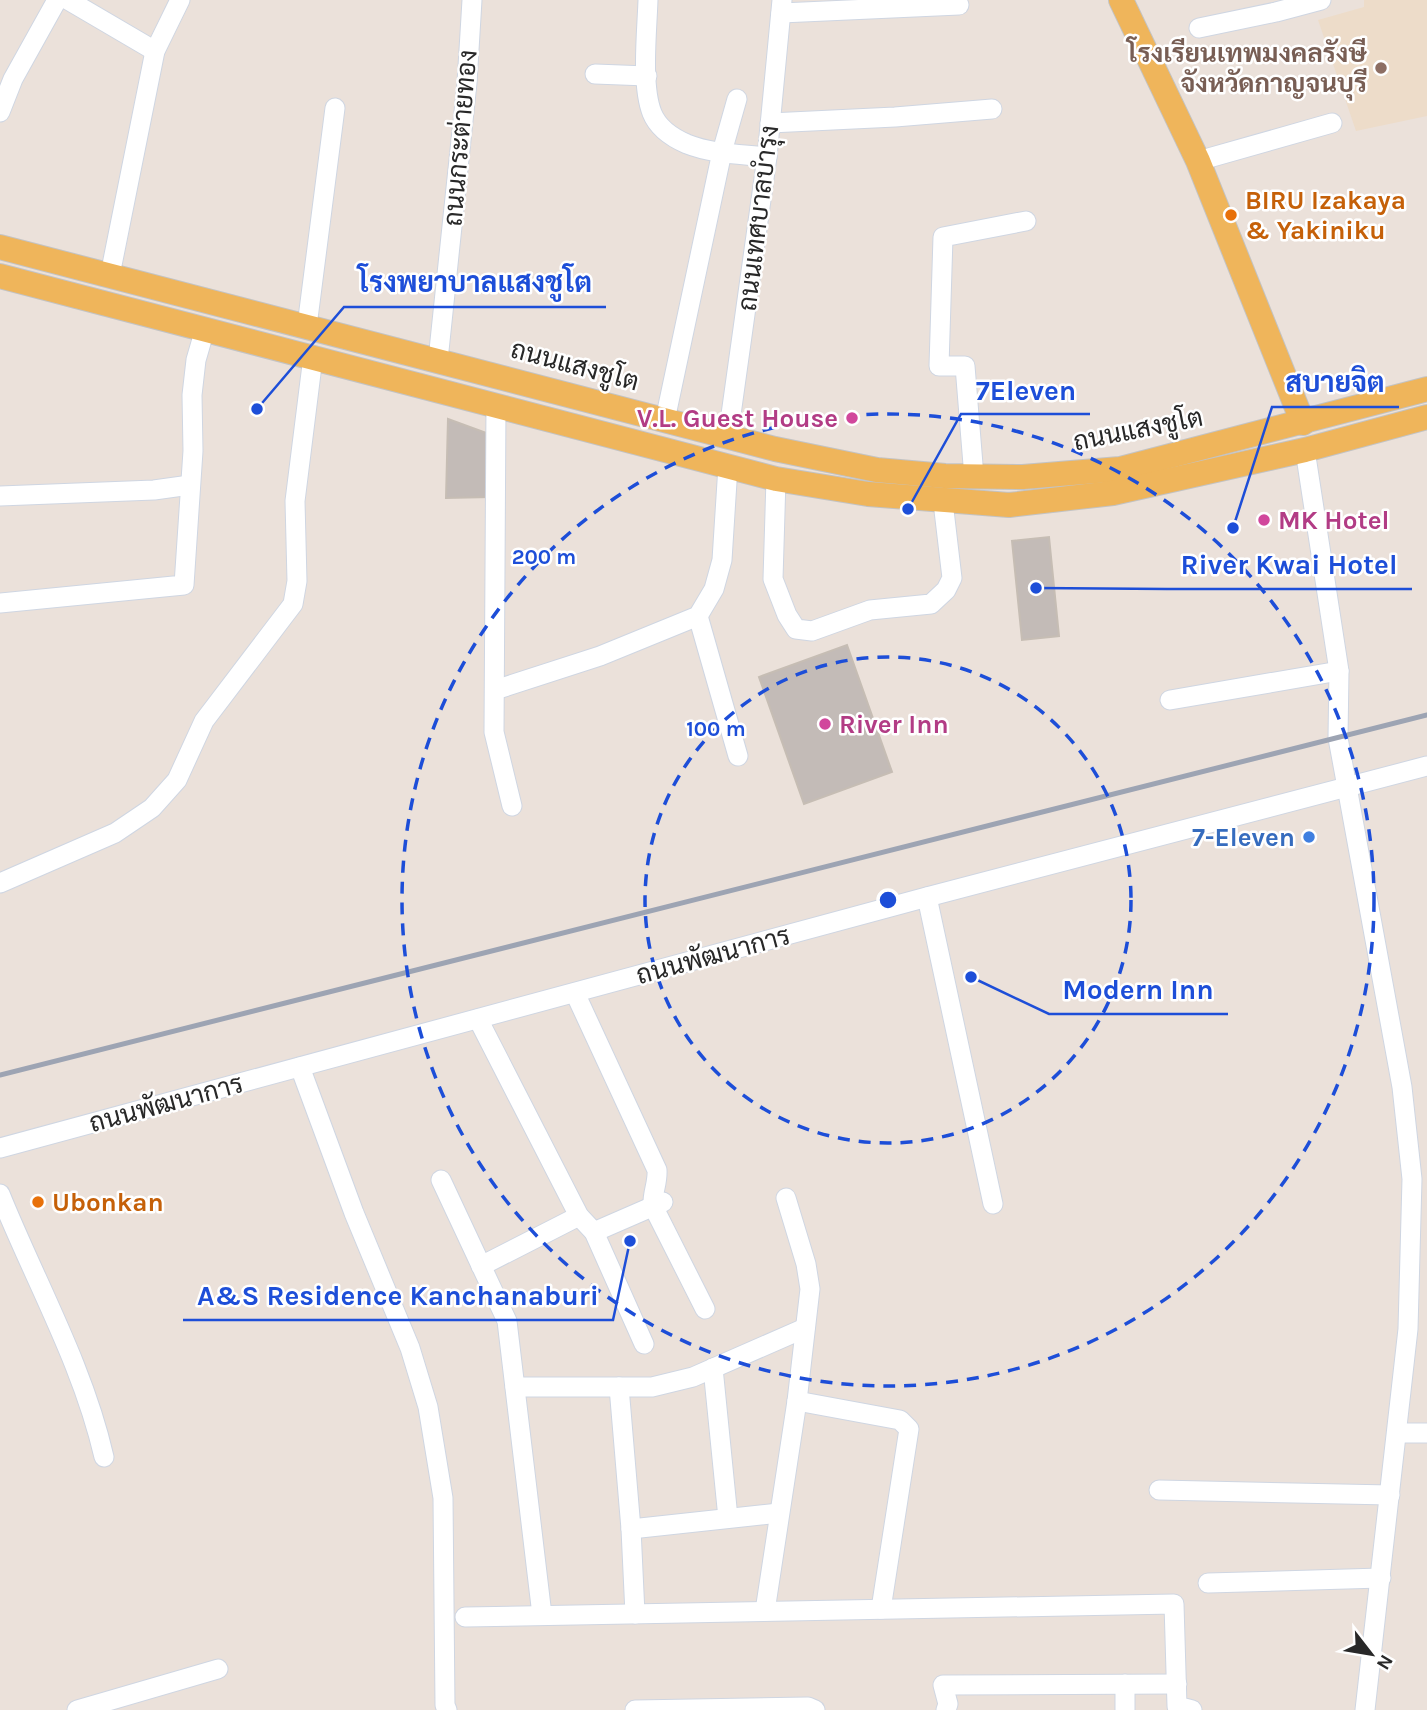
<svg xmlns="http://www.w3.org/2000/svg" width="1427" height="1710" viewBox="0 0 1427 1710" font-family="Karla,Sarabun,sans-serif">
<style>
.education{fill:#eddcc9}
.building{fill:#c3bbb7;stroke:#c6bdb4;stroke-width:2}
.lines{fill:none;stroke-linecap:round;stroke-linejoin:round}
.minor-casing{stroke:#cfd6e2;stroke-width:21}
.major-casing{stroke:#c3c3c3;stroke-width:26}
.minor{stroke:#fff;stroke-width:19}
.major{stroke:#efb55b;stroke-width:24}
.rail{stroke:#9da4b3;stroke-width:5}
.ring{fill:none;stroke:#1d4ed8;stroke-width:3.5;stroke-dasharray:12 9}
.education-dot{fill:#8d6e63;stroke:#fff;stroke-width:2.5}
.food-dot{fill:#e8710a;stroke:#fff;stroke-width:2.5}
.hotel-dot{fill:#d1479c;stroke:#fff;stroke-width:2.5}
.shop-dot{fill:#3f7fe0;stroke:#fff;stroke-width:2.5}
.labels{text-anchor:middle;stroke-width:5;stroke-linejoin:round;paint-order:stroke}
.education-label{font-size:26px;font-weight:bold;fill:#785e54;stroke:#fff;text-anchor:end}
.street-label{font-size:26px;fill:#282828;stroke:#fff}
.food-label{font-size:26px;font-weight:bold;fill:#c56008;stroke:#fff;text-anchor:start}
.hotel-label{font-size:26px;font-weight:bold;fill:#b23c85;stroke:#fff;text-anchor:start}
.shop-label{font-size:26px;font-weight:bold;fill:#366cbe;stroke:#fff;text-anchor:end}
.centre{fill:#1d4ed8;stroke:#fff;stroke-width:3.5}
.ring-label{font-size:21px;text-anchor:middle;font-weight:bold;fill:#1d4ed8;stroke:#fff;stroke-width:5;stroke-linejoin:round;paint-order:stroke}
.leader{fill:none;stroke:#1d4ed8;stroke-width:2.5}
.callout-dot{fill:#1d4ed8;stroke:#fff;stroke-width:2.5}
.callout-label{font-size:28px;text-anchor:middle;font-weight:bold;fill:#1d4ed8;stroke:#fff;stroke-width:5;stroke-linejoin:round;paint-order:stroke}
</style>
<rect width="100%" height="100%" fill="#ebe1da"/>
<path class="education" d="M1364,0H1427V116L1356,131L1318,20L1364,7Z"/>
<g class="building">
<path d="M448,419L489,434L490,497L446,498Z"/>
<path d="M1049,537L1059,636L1022,640L1012,541Z"/>
<path d="M847,645L892,772L804,804L759,677Z"/>
</g>
<g class="lines">
<defs>
<g id="minor">
<path d="M68,0L155,51"/>
<path d="M648,0C647,31 641,85 652,113C658,128 673,138 687,144C712,154 741,154 767,157"/>
<path d="M781,13L959,5"/>
<path d="M1199,28L1276,12L1321,0"/>
<path d="M595,74L647,76"/>
<path d="M0,112L13,79L57,0"/>
<path d="M770,123L895,117L992,109"/>
<path d="M1198,161L1332,123"/>
<path d="M110,275L155,51L180,0"/>
<path d="M307,326L335,108"/>
<path d="M438,360L467,83L472,0"/>
<path d="M496,405L494,732L512,806"/>
<path d="M665,420L722,152L737,99"/>
<path d="M728,436L767,157L782,0"/>
<path d="M1305,450L1339,671L1338,738L1402,1087L1412,1179L1408,1329L1365,1710"/>
<path d="M974,477L965,366H939L943,237L1026,221"/>
<path d="M776,479L773,579L787,615L796,629L812,631L870,610L931,604L946,590L952,578L943,502"/>
<path d="M0,496L154,490L190,485"/>
<path d="M0,603L184,585L193,451L192,395L196,360L205,329"/>
<path d="M698,616L738,756"/>
<path d="M495,690L600,656L698,616L714,589L722,560L728,466"/>
<path d="M1170,700L1339,671"/>
<path d="M0,883L115,833L152,808L177,780L204,721L293,604L297,581L295,501L313,357"/>
<path d="M927,897L993,1204"/>
<path d="M575,993L657,1170C658,1183 652,1193 653,1206L705,1309"/>
<path d="M478,1019L579,1216L594,1232L644,1344"/>
<path d="M300,1067L354,1213L410,1348L428,1407L443,1498L445,1705L447,1710"/>
<path d="M0,1148L927,897L1427,766"/>
<path d="M441,1180L507,1321L542,1615"/>
<path d="M0,1194C35,1281 83,1365 104,1457"/>
<path d="M594,1232L663,1202"/>
<path d="M481,1266L579,1216"/>
<path d="M713,1368L728,1518"/>
<path d="M515,1387H652L693,1377L805,1328"/>
<path d="M619,1387L631,1529L635,1614"/>
<path d="M797,1401L900,1420L909,1429L881,1609"/>
<path d="M1397,1433H1427"/>
<path d="M1159,1490L1390,1495"/>
<path d="M631,1529L779,1513"/>
<path d="M1208,1583L1381,1578"/>
<path d="M765,1611L797,1401L810,1289L806,1264L786,1198"/>
<path d="M465,1617L1174,1604L1177,1706L1192,1710"/>
<path d="M1125,1684V1710"/>
<path d="M77,1710L218,1669"/>
<path d="M635,1710L808,1707L815,1710"/>
<path d="M946,1710L948,1704L943,1685L1177,1684"/>
</g>
<g id="major">
<path d="M1121,0L1198,161L1303,423"/>
<path d="M0,247L775,449L877,470L945,476L1023,477L1120,469L1427,389"/>
<path d="M0,276L776,479L868,494L1009,505L1113,493L1305,450L1427,417"/>
</g>
</defs>
<use href="#minor" class="minor-casing"/>
<use href="#major" class="major-casing"/>
<use href="#minor" class="minor"/>
<use href="#major" class="major"/>
<path class="rail" d="M0,1075L1427,715"/>
</g>
<g class="ring">
<circle cx="888" cy="900" r="243"/>
<circle cx="888" cy="900" r="486"/>
</g>
<circle class="education-dot" cx="1381" cy="68" r="7"/>
<g class="food-dot">
<circle cx="1231" cy="215" r="7"/>
<circle cx="38" cy="1202" r="7"/>
</g>
<g class="hotel-dot">
<circle cx="852" cy="418" r="7"/>
<circle cx="1264" cy="520" r="7"/>
<circle cx="825" cy="724" r="7"/>
</g>
<circle class="shop-dot" cx="1309" cy="837" r="7"/>
<g class="labels">
<g class="education-label">
<text x="1367" y="62">โรงเรียนเทพมงคลรังษี<tspan x="1367" dy="30">จังหวัดกาญจนบุรี</tspan></text>
</g>
<g class="street-label">
<text transform="translate(460 138) rotate(-85)" y="9">ถนนกระต่ายทอง</text>
<text transform="translate(758 218) rotate(-83)" y="9">ถนนเทศบาลบำรุง</text>
<text transform="translate(575 365) rotate(15)" y="9">ถนนแสงชูโต</text>
<text transform="translate(1138 429) rotate(-11)" y="9">ถนนแสงชูโต</text>
<text transform="translate(713 955) rotate(-15)" y="9">ถนนพัฒนาการ</text>
<text transform="translate(166 1103) rotate(-15)" y="9">ถนนพัฒนาการ</text>
</g>
<g class="food-label">
<text x="1245" y="209">BIRU Izakaya<tspan x="1245" dy="30">&amp; Yakiniku</tspan></text>
<text x="52" y="1211">Ubonkan</text>
</g>
<g class="hotel-label">
<text x="838" y="427" text-anchor="end">V.L. Guest House</text>
<text x="1278" y="529">MK Hotel</text>
<text x="839" y="733">River Inn</text>
</g>
<g class="shop-label">
<text x="1295" y="846">7-Eleven</text>
</g>
</g>
<circle cx="888" cy="900" r="10" class="centre"/>
<g class="ring-label">
<text x="544" y="564">200 m</text>
<text x="716" y="736">100 m</text>
</g>
<path class="leader" d="M257 409L344 307H606M1233 528L1272 407H1399M908 509L961 414H1090M1036 588L1167 589H1412M971 977L1049 1014H1228M630 1241L613 1320H183"/>
<g class="callout-dot">
<circle cx="257" cy="409" r="7"/>
<circle cx="1233" cy="528" r="7"/>
<circle cx="908" cy="509" r="7"/>
<circle cx="1036" cy="588" r="7"/>
<circle cx="971" cy="977" r="7"/>
<circle cx="630" cy="1241" r="7"/>
</g>
<g class="callout-label">
<text x="475" y="292">โรงพยาบาลแสงชูโต</text>
<text x="1335" y="392">สบายจิต</text>
<text x="1026" y="400">7Eleven</text>
<text x="1289" y="574">River Kwai Hotel</text>
<text x="1138" y="999">Modern Inn</text>
<text x="398" y="1305">A&amp;S Residence Kanchanaburi</text>
</g>
<g transform="translate(1371 1654) rotate(121)" stroke="#ffffff" stroke-width="5" paint-order="stroke">
<path d="M0-5L12 26L0 18L-12 26Z" fill="#282828"/>
<text y="-10" font-size="19" font-weight="bold" text-anchor="middle" fill="#282828">N</text>
</g>
</svg>
